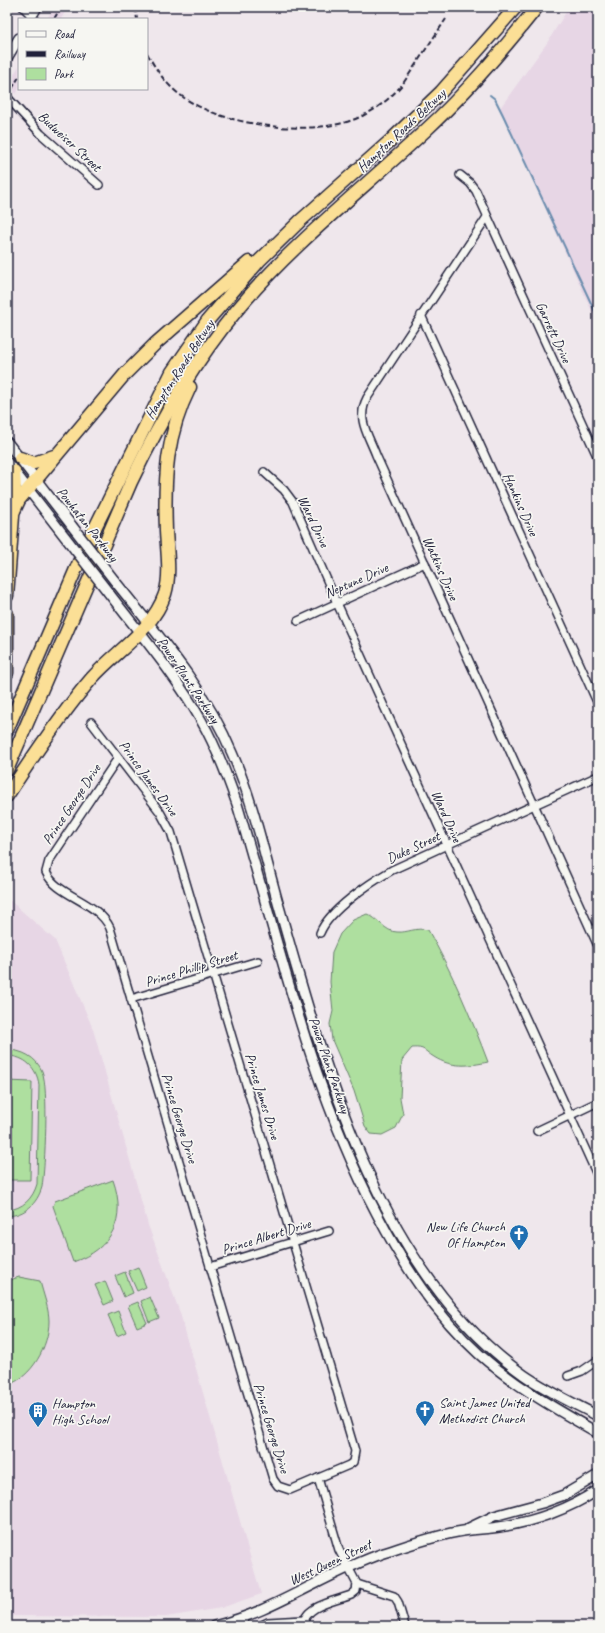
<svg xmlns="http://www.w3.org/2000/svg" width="605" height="1633" viewBox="0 0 605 1633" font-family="Caveat,sans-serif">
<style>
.built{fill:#e7d6e5}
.green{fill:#aedf9f;stroke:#68806d}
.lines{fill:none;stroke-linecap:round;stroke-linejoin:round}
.stream{stroke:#6a8cad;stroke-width:2}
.street-casing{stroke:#22223b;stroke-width:10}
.secondary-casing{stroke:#22223b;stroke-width:12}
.highway-casing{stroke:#22223b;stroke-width:15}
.street{stroke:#f6f6f2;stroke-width:7}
.secondary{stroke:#f6f6f2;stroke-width:9}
.highway{stroke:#fbdf96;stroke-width:12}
.rail{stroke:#22223b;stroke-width:2;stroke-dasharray:6 3;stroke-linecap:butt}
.secondary-bridge-casing{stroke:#22223b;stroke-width:12;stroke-linecap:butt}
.secondary-bridge{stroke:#f6f6f2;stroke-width:9}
.labels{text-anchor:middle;stroke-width:3.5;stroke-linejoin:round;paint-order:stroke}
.street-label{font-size:14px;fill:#22223b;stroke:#f6f6f2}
.poi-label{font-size:14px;fill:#22223b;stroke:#f6f6f2;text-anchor:start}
</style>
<rect width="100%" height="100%" fill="#efe7ec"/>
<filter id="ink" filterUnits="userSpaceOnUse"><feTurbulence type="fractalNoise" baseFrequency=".025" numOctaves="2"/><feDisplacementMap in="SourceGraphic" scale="8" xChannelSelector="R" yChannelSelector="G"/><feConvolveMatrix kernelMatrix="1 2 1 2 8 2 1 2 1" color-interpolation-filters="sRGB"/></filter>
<g filter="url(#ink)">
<g class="built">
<path d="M54,7H68L61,19H47Z"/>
<path d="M569,7H598V325L500,108L547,43Z"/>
<path d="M19,66V89L16,94L7,86Z"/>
<path d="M7,898L55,940L93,1029L148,1225L180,1313L261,1594L221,1608L166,1617L7,1616Z"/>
</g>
<g class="green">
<path d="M367,914C378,918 385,932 397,932C408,933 415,927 428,930C452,972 471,1017 488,1062C470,1066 451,1068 434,1057C424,1051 425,1047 412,1048L402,1060L400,1098L403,1114L396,1128L382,1135L371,1134L365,1126L354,1091L332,1040L330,1024L333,1011L330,982L332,952L340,934L353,920Z"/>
<path d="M7,1050C22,1050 36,1057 42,1071C49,1088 45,1166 42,1187C37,1204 25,1215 7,1216V1210C23,1209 33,1198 37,1184L39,1085C37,1068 25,1056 7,1056Z"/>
<path d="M7,1081L32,1082L30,1180H7Z"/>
<path d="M113,1180C127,1219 112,1249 73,1262L53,1206L55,1201Z"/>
<path d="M138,1267L146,1287L137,1291L128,1271Z"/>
<path d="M125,1272L133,1293L124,1297L115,1276Z"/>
<path d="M19,1277L40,1281C43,1294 49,1308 49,1321C49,1346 32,1378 7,1385V1281Z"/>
<path d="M105,1281L113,1301L104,1305L95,1285Z"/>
<path d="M150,1297L159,1318L149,1322L141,1301Z"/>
<path d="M138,1302L147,1323L137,1327L128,1306Z"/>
<path d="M118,1311L126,1332L117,1336L108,1315Z"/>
</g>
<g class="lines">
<path class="stream" d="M490,95L495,99L503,115L598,318"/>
<defs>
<g id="street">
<path d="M23,7L32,16"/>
<path d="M7,97L41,134L99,185"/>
<path d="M460,175L470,183L476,191L598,458"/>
<path d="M487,217L367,398C356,419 368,434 376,455L598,946"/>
<path d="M421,315L598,704"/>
<path d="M264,472L284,490L293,502L337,603L598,1177"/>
<path d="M298,621L425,563"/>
<path d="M91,722L160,812L171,832L355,1451L353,1462L349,1465L290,1490L278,1486L273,1479L110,928C98,901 56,896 46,872L49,861L118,758"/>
<path d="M320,933C329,910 370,883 392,870L598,776"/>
<path d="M131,999L258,961"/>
<path d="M537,1131L598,1102"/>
<path d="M210,1267L329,1231"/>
<path d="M568,1376L582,1371L598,1360"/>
<path d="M318,1478L339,1550L357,1584L394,1596L398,1602L405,1626"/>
<path d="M243,1617L244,1626"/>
<path d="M260,1626L268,1622L303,1620"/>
<path d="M304,1626C302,1606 336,1601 351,1595L356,1591L357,1584"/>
</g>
<g id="secondary">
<path d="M30,19L37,7"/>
<path d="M7,58L19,38"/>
<path d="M7,442L72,526"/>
<path d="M7,462L76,551"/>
<path d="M114,580C157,634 205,688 232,753C254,803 265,858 280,910C326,1072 379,1272 524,1375C547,1391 573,1403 598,1416"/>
<path d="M108,592C140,634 175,674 201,720C216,746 227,775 237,804C279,942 309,1085 377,1214C404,1266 435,1314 479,1354C515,1386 556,1409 598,1433"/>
<path d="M469,1528L494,1516L542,1503L564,1495L598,1475"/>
<path d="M214,1626C274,1612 325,1573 384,1553C409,1545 436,1535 463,1531C475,1529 487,1529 499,1527C533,1522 569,1509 598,1490"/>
</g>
<g id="highway">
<path d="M20,458L34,463L54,456"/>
<path d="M13,513L19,500L125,374L155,344L249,262"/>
<path d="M7,596L15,489L14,471"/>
<path d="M7,614V673"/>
<path d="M7,730L85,548L172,372L208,320L259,261L300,221L391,140L441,92L516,7"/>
<path d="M7,770L131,482C160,421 194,362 237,310C293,243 363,189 427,129C467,92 503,50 537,7"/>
<path d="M7,796C33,756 61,714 92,678C117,650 152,631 165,594C171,575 167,551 166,531C164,478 166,435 190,387"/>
</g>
</defs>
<use href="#street" class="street-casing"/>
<use href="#secondary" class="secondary-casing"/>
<use href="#highway" class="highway-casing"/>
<use href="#street" class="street"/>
<use href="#secondary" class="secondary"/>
<use href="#highway" class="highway"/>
<g class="rail">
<path d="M135,7L137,19"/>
<path d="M54,19L61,7"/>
<path d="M147,53C156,70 167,86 183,97C224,127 319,139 364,115C379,108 391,97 402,85L446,19"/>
<path d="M7,97L19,77"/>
</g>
<defs>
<g id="secondary-bridge">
<path d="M72,526L114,580"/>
<path d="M76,551L108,592"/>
</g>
</defs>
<use href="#secondary-bridge" class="secondary-bridge-casing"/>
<use href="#secondary-bridge" class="secondary-bridge"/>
</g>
</g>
<defs>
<symbol id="church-pin" viewBox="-11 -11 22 30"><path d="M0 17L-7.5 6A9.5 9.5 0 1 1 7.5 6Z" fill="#1f6fb2" stroke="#f6f6f2"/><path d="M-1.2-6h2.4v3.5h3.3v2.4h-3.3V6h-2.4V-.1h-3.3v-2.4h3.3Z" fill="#fff"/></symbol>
<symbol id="building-pin" viewBox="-11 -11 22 30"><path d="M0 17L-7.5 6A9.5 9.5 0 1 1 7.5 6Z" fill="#1f6fb2" stroke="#f6f6f2"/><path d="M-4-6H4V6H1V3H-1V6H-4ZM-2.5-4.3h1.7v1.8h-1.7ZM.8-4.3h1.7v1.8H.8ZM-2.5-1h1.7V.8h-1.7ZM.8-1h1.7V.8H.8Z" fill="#fff"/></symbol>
</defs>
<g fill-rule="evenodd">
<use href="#church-pin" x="508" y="1223" width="22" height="30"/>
<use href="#church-pin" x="414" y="1399" width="22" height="30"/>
<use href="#building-pin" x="27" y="1400" width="22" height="30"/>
</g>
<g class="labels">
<g class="street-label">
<text transform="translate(401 130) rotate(-43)" y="5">Hampton Roads Beltway</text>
<text transform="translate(70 141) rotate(43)" y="5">Budweiser Street</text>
<text transform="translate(554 332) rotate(65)" y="5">Garrett Drive</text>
<text transform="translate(179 369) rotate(-57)" y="5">Hampton Roads Beltway</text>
<text transform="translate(521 504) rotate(66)" y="5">Hankins Drive</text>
<text transform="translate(314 521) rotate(65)" y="5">Ward Drive</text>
<text transform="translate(88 524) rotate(52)" y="5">Powhatan Parkway</text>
<text transform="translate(441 568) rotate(66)" y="5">Watkins Drive</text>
<text transform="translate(356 580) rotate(-24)" y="5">Neptune Drive</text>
<text transform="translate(189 680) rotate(56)" y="5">Power Plant Parkway</text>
<text transform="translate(149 778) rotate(54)" y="5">Prince James Drive</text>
<text transform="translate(71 804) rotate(-56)" y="5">Prince George Drive</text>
<text transform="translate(447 816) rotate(66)" y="5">Ward Drive</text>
<text transform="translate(413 847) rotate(-25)" y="5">Duke Street</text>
<text transform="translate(191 968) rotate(-17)" y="5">Prince Phillip Street</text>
<text transform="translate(330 1065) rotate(71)" y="5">Power Plant Parkway</text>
<text transform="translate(263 1096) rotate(73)" y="5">Prince James Drive</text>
<text transform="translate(180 1118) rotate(73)" y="5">Prince George Drive</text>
<text transform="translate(266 1236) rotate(-17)" y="5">Prince Albert Drive</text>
<text transform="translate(272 1428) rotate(73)" y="5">Prince George Drive</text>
<text transform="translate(330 1562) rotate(-25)" y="5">West Queen Street</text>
</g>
<g class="poi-label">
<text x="505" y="1231" text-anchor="end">New Life Church<tspan x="505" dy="16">Of Hampton</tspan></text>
<text x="439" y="1407">Saint James United<tspan x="439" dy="16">Methodist Church</tspan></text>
<text x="52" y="1408">Hampton<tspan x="52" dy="16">High School</tspan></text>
</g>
</g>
<rect width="605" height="1633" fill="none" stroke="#f6f6f2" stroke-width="24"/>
<rect x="12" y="12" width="581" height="1609" fill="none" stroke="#22223b" stroke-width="1.5" filter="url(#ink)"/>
<rect x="18" y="18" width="130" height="72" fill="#f6f6f2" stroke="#a1a1a9"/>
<rect x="26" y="31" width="20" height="6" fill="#f6f6f2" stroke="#a1a1a9"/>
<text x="54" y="38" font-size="12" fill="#22223b">Road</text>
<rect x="26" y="51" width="20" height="6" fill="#22223b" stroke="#a1a1a9"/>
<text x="54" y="58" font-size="12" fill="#22223b">Railway</text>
<rect x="26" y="68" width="20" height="12" fill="#aedf9f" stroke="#a1a1a9"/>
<text x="54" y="78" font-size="12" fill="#22223b">Park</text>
</svg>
